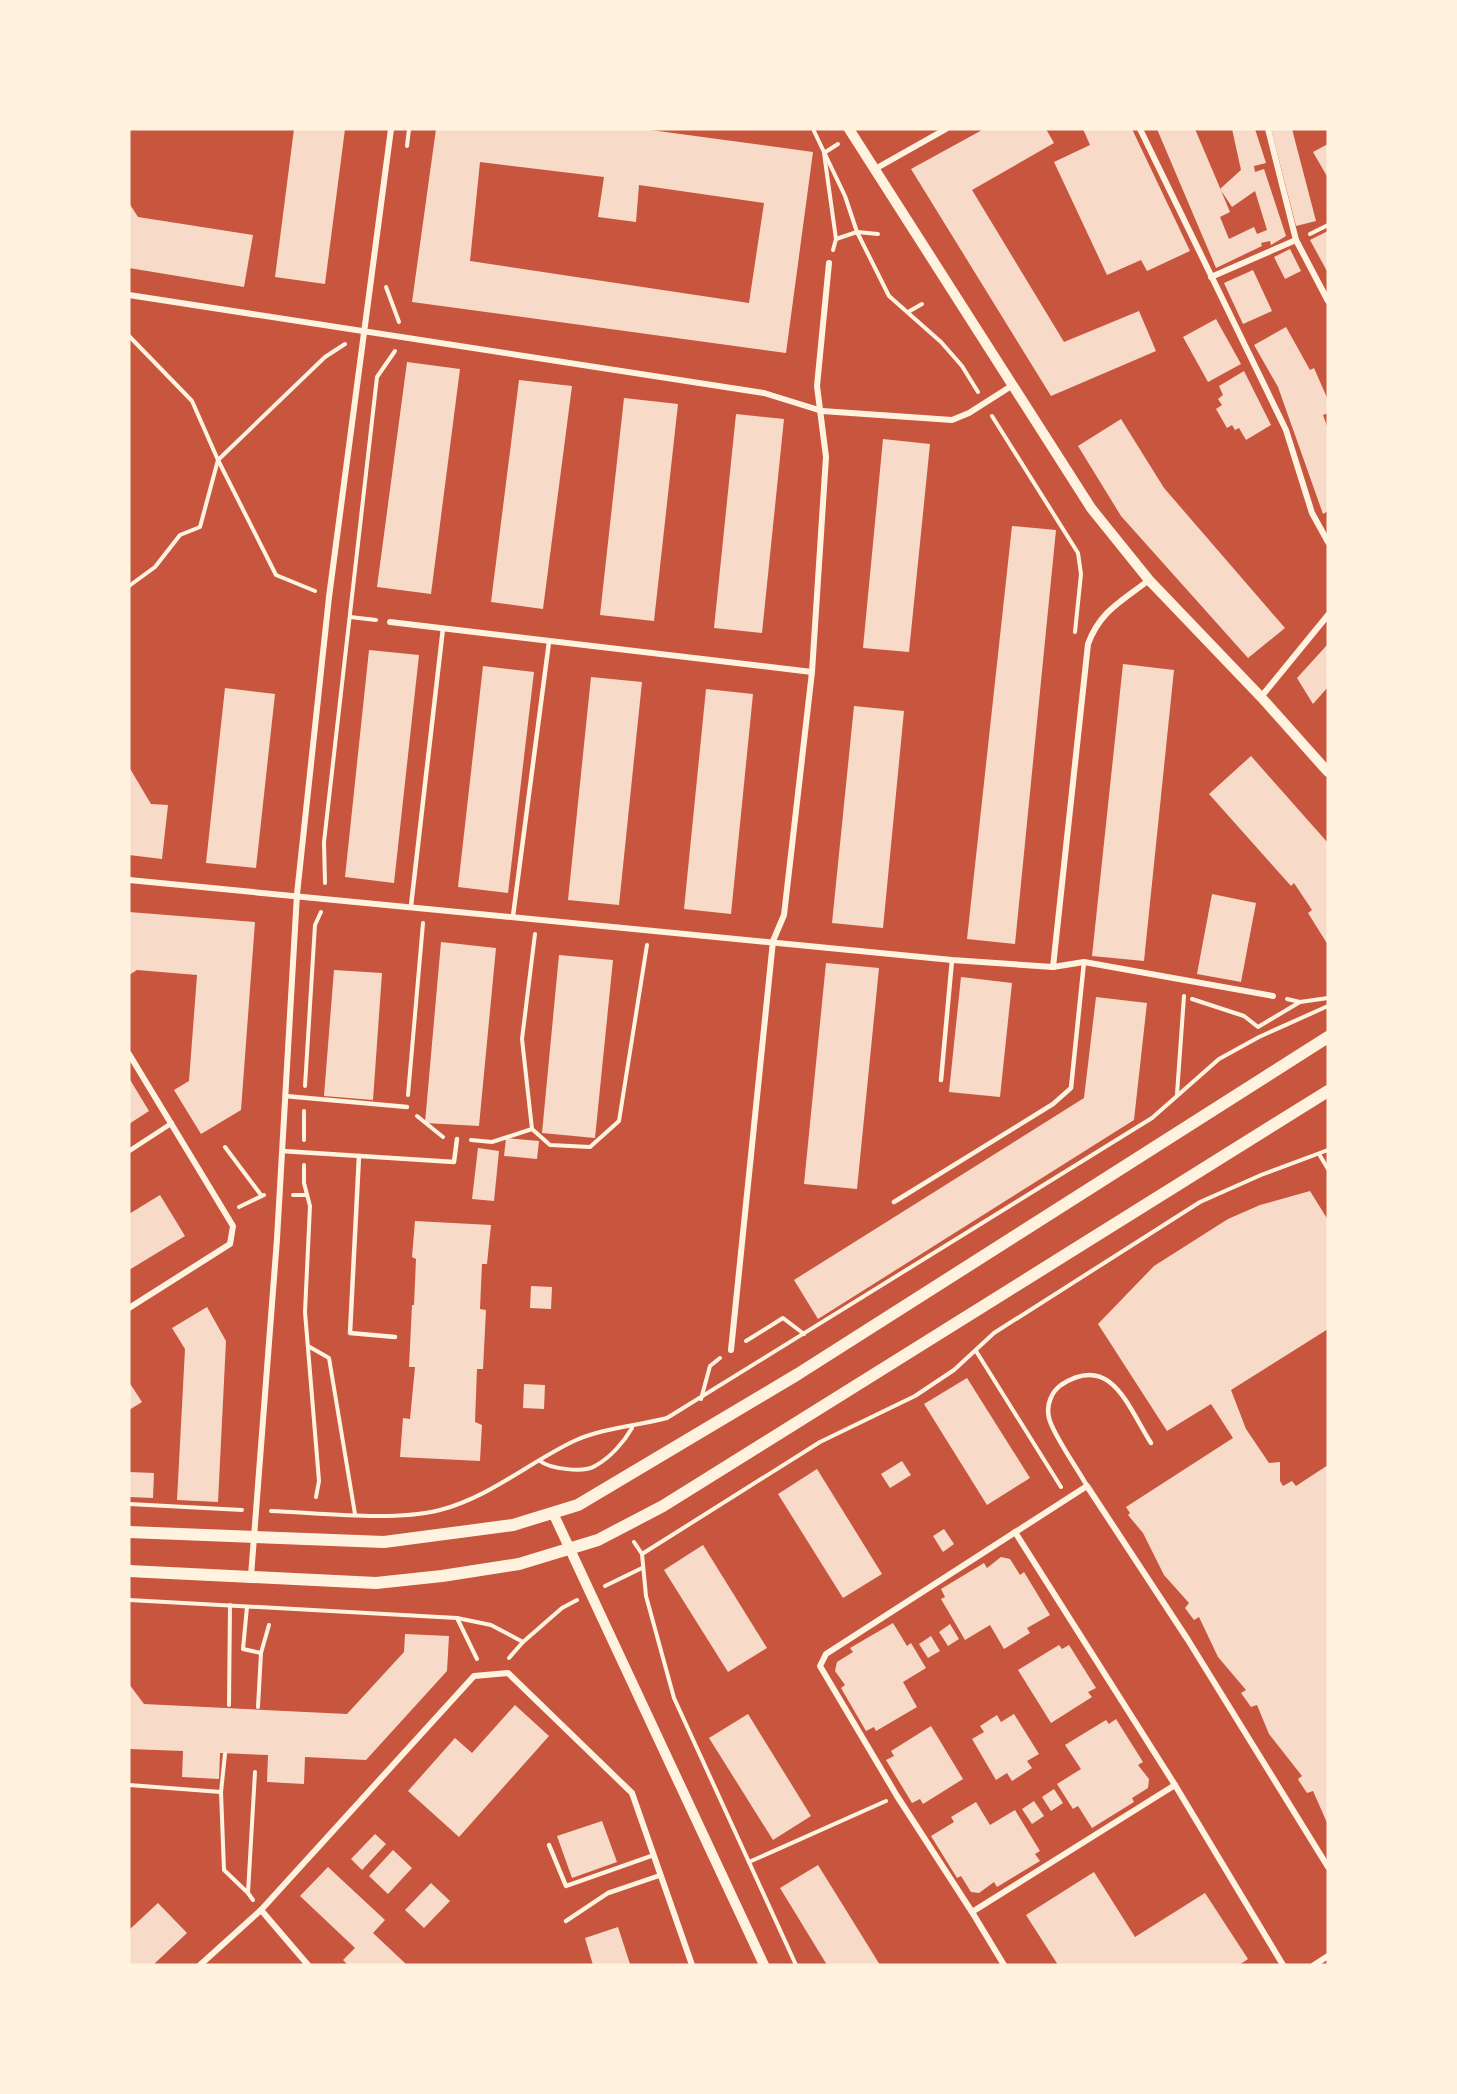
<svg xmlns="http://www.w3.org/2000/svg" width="1457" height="2094" viewBox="0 0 1457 2094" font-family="Rubik,sans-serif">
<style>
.building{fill:#f7dbc8;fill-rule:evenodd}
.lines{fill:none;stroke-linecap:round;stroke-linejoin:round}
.path{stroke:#fff3e0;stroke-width:4}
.service{stroke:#fff3e0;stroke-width:4.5}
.minor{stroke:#fff3e0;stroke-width:6}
.tertiary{stroke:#fff3e0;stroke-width:10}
.secondary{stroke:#fff3e0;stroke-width:12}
</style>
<rect width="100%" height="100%" fill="#c8553d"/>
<g class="building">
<path d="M294,129H345L325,284L275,277Z"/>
<path d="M436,129H643L813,152L786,353L412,302ZM480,162L604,177L598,217L636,222L639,185L764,203L749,303L470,261Z"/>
<path d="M984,129H1046L1054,143L972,190L1064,342L1139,311L1156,351L1051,396L911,169Z"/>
<path d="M1083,129H1132L1190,251L1147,271L1141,260L1107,275L1054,162L1090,145Z"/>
<path d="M1157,129H1195L1220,188L1230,212L1220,217L1229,239L1254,227L1257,234L1267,230L1255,191L1232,207L1220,189L1241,170L1232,129H1255L1266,163L1254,166L1255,172L1264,169L1286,236L1271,245L1270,241L1261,243L1262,246L1216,268Z"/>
<path d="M1271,129H1292L1316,221L1296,226Z"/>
<path d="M1328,144V178L1313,152Z"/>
<path d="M129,203L138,217L253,235L244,287L129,268Z"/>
<path d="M1328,231V273L1310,240Z"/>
<path d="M1290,249L1301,271L1285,279L1274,257Z"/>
<path d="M1253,270L1272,311L1243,324L1224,283Z"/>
<path d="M1216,319L1241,364L1208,382L1183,337Z"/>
<path d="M1286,327L1310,370L1314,368L1328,400V413L1323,415L1328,429V511L1323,514L1278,387L1254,345Z"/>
<path d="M407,362L460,369L431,594L377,587Z"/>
<path d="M1244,371L1271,425L1246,440L1239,428L1235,430L1232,425L1227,428L1216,409L1222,405L1218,399L1223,395L1219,386Z"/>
<path d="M519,380L572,386L543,609L491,602Z"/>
<path d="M624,398L678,404L654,621L600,615Z"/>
<path d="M736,414L784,419L762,633L714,628Z"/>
<path d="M1121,419L1164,488L1285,628L1248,658L1121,516L1078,446Z"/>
<path d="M883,439L930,444L909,652L863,648Z"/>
<path d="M1012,526L1056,530L1015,944L967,939Z"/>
<path d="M1328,644V687L1313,704L1297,678Z"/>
<path d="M369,650L419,655L394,883L345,877Z"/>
<path d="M1123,664L1174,670L1144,961L1092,956Z"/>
<path d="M483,666L534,672L508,893L458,887Z"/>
<path d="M591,677L642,682L619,905L568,900Z"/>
<path d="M225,688L275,694L256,868L206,863Z"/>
<path d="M706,689L753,694L731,914L684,909Z"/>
<path d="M854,706L904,711L883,928L832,923Z"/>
<path d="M1251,756L1328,843V945L1308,913L1312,910L1294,883L1291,886L1209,794Z"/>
<path d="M129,767L151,804L168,805L162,859L129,855Z"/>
<path d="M1212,894L1256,903L1241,982L1197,974Z"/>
<path d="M129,912L255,922L241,1110L201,1134L174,1090L189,1081L197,975L137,970L129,975Z"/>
<path d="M441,942L496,948L479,1126L425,1123Z"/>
<path d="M559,955L613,960L595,1138L542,1133Z"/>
<path d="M826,963L879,968L857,1189L804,1184Z"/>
<path d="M334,970L382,973L373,1100L324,1096Z"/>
<path d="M961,977L1012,983L1000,1097L949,1092Z"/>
<path d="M1096,997L1147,1003L1134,1120L818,1319L794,1280L1084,1098Z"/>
<path d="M129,1078L149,1111L129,1124Z"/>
<path d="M506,1138L539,1141L537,1159L504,1156Z"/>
<path d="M478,1148L499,1151L494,1201L472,1199Z"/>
<path d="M1310,1191L1328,1220V1329L1231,1390L1246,1429L1269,1463L1280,1462V1481L1283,1486L1292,1481L1296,1486L1328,1465V1825L1313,1791L1307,1793L1299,1781L1298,1779L1302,1776L1269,1734L1257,1705L1251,1707L1241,1693L1246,1690L1218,1657L1199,1617L1194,1620L1185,1608L1189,1603L1164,1575L1143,1533L1128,1515L1130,1513L1126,1507L1233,1438L1211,1404L1167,1431L1098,1324L1154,1266L1228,1219L1260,1205Z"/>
<path d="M160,1195L185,1236L129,1270V1214Z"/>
<path d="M415,1221L491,1225L487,1264H482L480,1309L486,1310L483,1369H477L475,1422L482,1425L480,1461L400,1457L403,1418L410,1419L415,1367H409L412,1305H414L416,1259L412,1257Z"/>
<path d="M531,1286L552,1287L551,1309L530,1308Z"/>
<path d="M207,1307L226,1341L218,1502L177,1500L185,1349L172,1328Z"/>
<path d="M967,1378L1030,1478L987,1505L924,1404Z"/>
<path d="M129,1382L142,1402L129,1410Z"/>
<path d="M524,1384L545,1385L544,1409L523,1408Z"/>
<path d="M902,1461L911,1475L890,1488L881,1474Z"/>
<path d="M817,1469L882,1574L843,1598L778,1494Z"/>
<path d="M129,1472L154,1473L153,1498L129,1497Z"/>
<path d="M944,1529L954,1544L943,1552L933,1536Z"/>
<path d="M703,1545L767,1648L728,1672L664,1570Z"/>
<path d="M1001,1557L1010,1559L1020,1575L1024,1572L1050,1615L1027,1628L1030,1633L1004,1649L990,1625L965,1640L941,1599L945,1597L941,1589L984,1563L987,1568Z"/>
<path d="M893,1623L907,1646L911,1643L926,1668L903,1682L917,1707L876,1731L874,1727L866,1731L841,1688L845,1685L835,1671L837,1662L853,1652L850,1648Z"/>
<path d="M950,1624L959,1639L948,1646L939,1632Z"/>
<path d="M405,1634L449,1636L447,1671L366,1760L305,1757L304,1784L267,1782L268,1755L220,1753L219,1779L182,1777L183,1751L129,1749V1684L144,1704L347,1714L404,1652Z"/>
<path d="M931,1636L940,1651L928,1658L919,1644Z"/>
<path d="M1059,1645L1062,1649L1069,1645L1096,1688L1088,1692L1092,1697L1051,1723L1018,1670Z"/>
<path d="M515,1705L549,1736L459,1837L408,1791L455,1738L472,1753Z"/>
<path d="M748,1714L811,1816L773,1840L709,1738Z"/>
<path d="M1014,1714L1039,1754L1027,1761L1032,1768L1012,1781L1007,1773L996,1780L972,1739L984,1732L980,1726L997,1715L1001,1722Z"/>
<path d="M1116,1719L1143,1762L1138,1765L1149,1779L1148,1788L1132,1798L1134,1802L1092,1828L1078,1806L1073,1809L1057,1784L1081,1769L1065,1745L1106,1720L1109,1724Z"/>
<path d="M931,1726L963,1779L923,1804L920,1799L912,1803L886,1760L894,1756L891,1751Z"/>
<path d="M1054,1789L1063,1803L1051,1811L1042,1797Z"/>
<path d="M1034,1801L1044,1816L1032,1824L1022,1809Z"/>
<path d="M976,1802L990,1825L1015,1810L1040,1851L1035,1854L1040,1861L997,1887L994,1882L979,1893L971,1892L961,1876L957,1878L931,1836L954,1822L951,1817Z"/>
<path d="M602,1821L617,1862L572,1878L557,1836Z"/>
<path d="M375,1834L386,1844L362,1870L351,1859Z"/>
<path d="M393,1850L412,1868L388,1894L369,1876Z"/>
<path d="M818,1865L880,1965H827L780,1888Z"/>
<path d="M328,1867L385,1920L373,1933L407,1965H348L343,1960L355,1948L300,1896Z"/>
<path d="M1094,1872L1135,1937L1205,1893L1248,1959L1239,1965H1058L1026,1915Z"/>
<path d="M431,1883L450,1901L424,1928L405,1910Z"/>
<path d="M158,1903L187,1933L153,1965H129V1930Z"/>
<path d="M618,1927L630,1964L593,1965L585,1938Z"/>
</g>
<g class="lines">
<g class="path">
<path d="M813,129L845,196L857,232L889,296L941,342L962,366L978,392"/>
<path d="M407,146L409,129"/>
<path d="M1310,234L1328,225"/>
<path d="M836,239L857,232L878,234"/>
<path d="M833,250L836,239L824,153L838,144"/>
<path d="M386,287L399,322"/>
<path d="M908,312L922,304"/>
<path d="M129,336L192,401L218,460L276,575L315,591"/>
<path d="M992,416L1078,553L1081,574L1075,632"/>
<path d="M129,586L155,567L180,535L200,527L218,460L325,357L345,344"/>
<path d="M350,617L376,620"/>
<path d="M325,883L324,842L377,377L395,351"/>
<path d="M535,934L522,1039L532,1129L550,1145L590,1147L619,1121L647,945"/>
<path d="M1192,999L1244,1016L1258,1027L1300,1002"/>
<path d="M1287,999L1300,1002L1328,998"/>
<path d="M305,1086L315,925L321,912"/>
<path d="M1177,1094L1184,996"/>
<path d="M408,1095L423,923"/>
<path d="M304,1111V1140"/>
<path d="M417,1116L443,1137"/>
<path d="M471,1140L492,1142L532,1129"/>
<path d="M225,1147L261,1195"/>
<path d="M1319,1154L1328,1169"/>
<path d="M304,1165V1183L310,1206L305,1312L319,1481L316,1497"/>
<path d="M293,1195H307"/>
<path d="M239,1207L264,1195"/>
<path d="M746,1341L783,1318L804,1334"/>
<path d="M308,1346L329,1358L355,1514"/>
<path d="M976,1351L1061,1487"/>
<path d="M701,1399L710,1366L720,1358"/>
<path d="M540,1461C550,1469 584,1473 595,1466C610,1458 624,1442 632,1428"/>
<path d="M129,1504L242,1510"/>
<path d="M271,1511C321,1513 392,1522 440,1510C490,1497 528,1463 574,1441C602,1428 636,1426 667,1418L1152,1118L1219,1059L1259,1037L1328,1006"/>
<path d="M634,1542L642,1554L646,1596L674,1698L796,1965"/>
<path d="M642,1554L820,1442L915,1396L954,1370L994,1333L1200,1202L1261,1175L1328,1150"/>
<path d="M605,1586L642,1568"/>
<path d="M129,1600L457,1618L491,1625L523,1642L562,1608L577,1600"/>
<path d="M247,1607L243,1649L261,1653"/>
<path d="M457,1618L477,1659"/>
<path d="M509,1658L523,1642"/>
<path d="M229,1705L230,1605"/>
<path d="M258,1707L261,1653L269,1625"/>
<path d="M129,1785L221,1792L224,1870L248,1893"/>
<path d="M221,1792L225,1754"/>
<path d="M749,1862L886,1801"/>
<path d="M253,1900L248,1893L255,1772"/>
</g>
<g class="service">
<path d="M411,906L443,628"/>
<path d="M513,916L549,642"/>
<path d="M941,1080L952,960"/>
<path d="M285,1096L407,1107"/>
<path d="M129,1151L172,1123"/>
<path d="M282,1151L454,1162L457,1139"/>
<path d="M359,1156L350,1333L395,1337"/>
<path d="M894,1202L1053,1104L1071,1088L1084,962"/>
<path d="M1087,1486C1078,1469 1053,1435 1049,1418C1046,1406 1051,1392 1061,1385C1111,1352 1128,1407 1151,1443"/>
<path d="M549,1845L566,1886L654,1855"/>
<path d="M566,1921L608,1893L661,1875"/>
</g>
<g class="minor">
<path d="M1140,129L1286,430L1312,513L1328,542"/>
<path d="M1268,129L1296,240L1328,301"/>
<path d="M875,169L946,129"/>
<path d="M1211,277L1296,240"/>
<path d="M129,295L764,393L822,411L952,420L969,413L1013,385"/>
<path d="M390,622L812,672"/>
<path d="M1261,697L1328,615"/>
<path d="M129,880L952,960L1053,967L1084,962L1273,996"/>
<path d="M1053,967L1088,644C1100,611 1122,601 1149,580"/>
<path d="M129,1054L233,1226L230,1244L129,1308"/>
<path d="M731,1350L773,941L784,915L812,672L826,457L817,386L829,263"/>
<path d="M1015,1532L1175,1785L1283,1965"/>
<path d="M251,1576L277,1239L297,894L329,597L391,129"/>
<path d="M1175,1785L972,1912L897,1796L820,1666L826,1654L1087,1486L1188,1640L1328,1867"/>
<path d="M261,1910L308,1965"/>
<path d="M972,1912L1004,1965"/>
<path d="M200,1965L261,1910L474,1676L508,1673L632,1793L692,1965"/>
<path d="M1314,1965L1328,1956"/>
</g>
<g class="tertiary">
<path d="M849,129L1091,508L1149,580L1261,697L1328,772"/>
<path d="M553,1513L764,1965"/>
</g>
<g class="secondary">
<path d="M129,1532L384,1542L513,1525L578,1505L798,1374L1328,1037"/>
<path d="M129,1571L376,1583L442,1576L519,1564L598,1540L663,1506L1328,1091"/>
</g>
</g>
<rect width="1457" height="2094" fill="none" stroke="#fff3e0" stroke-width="261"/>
</svg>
